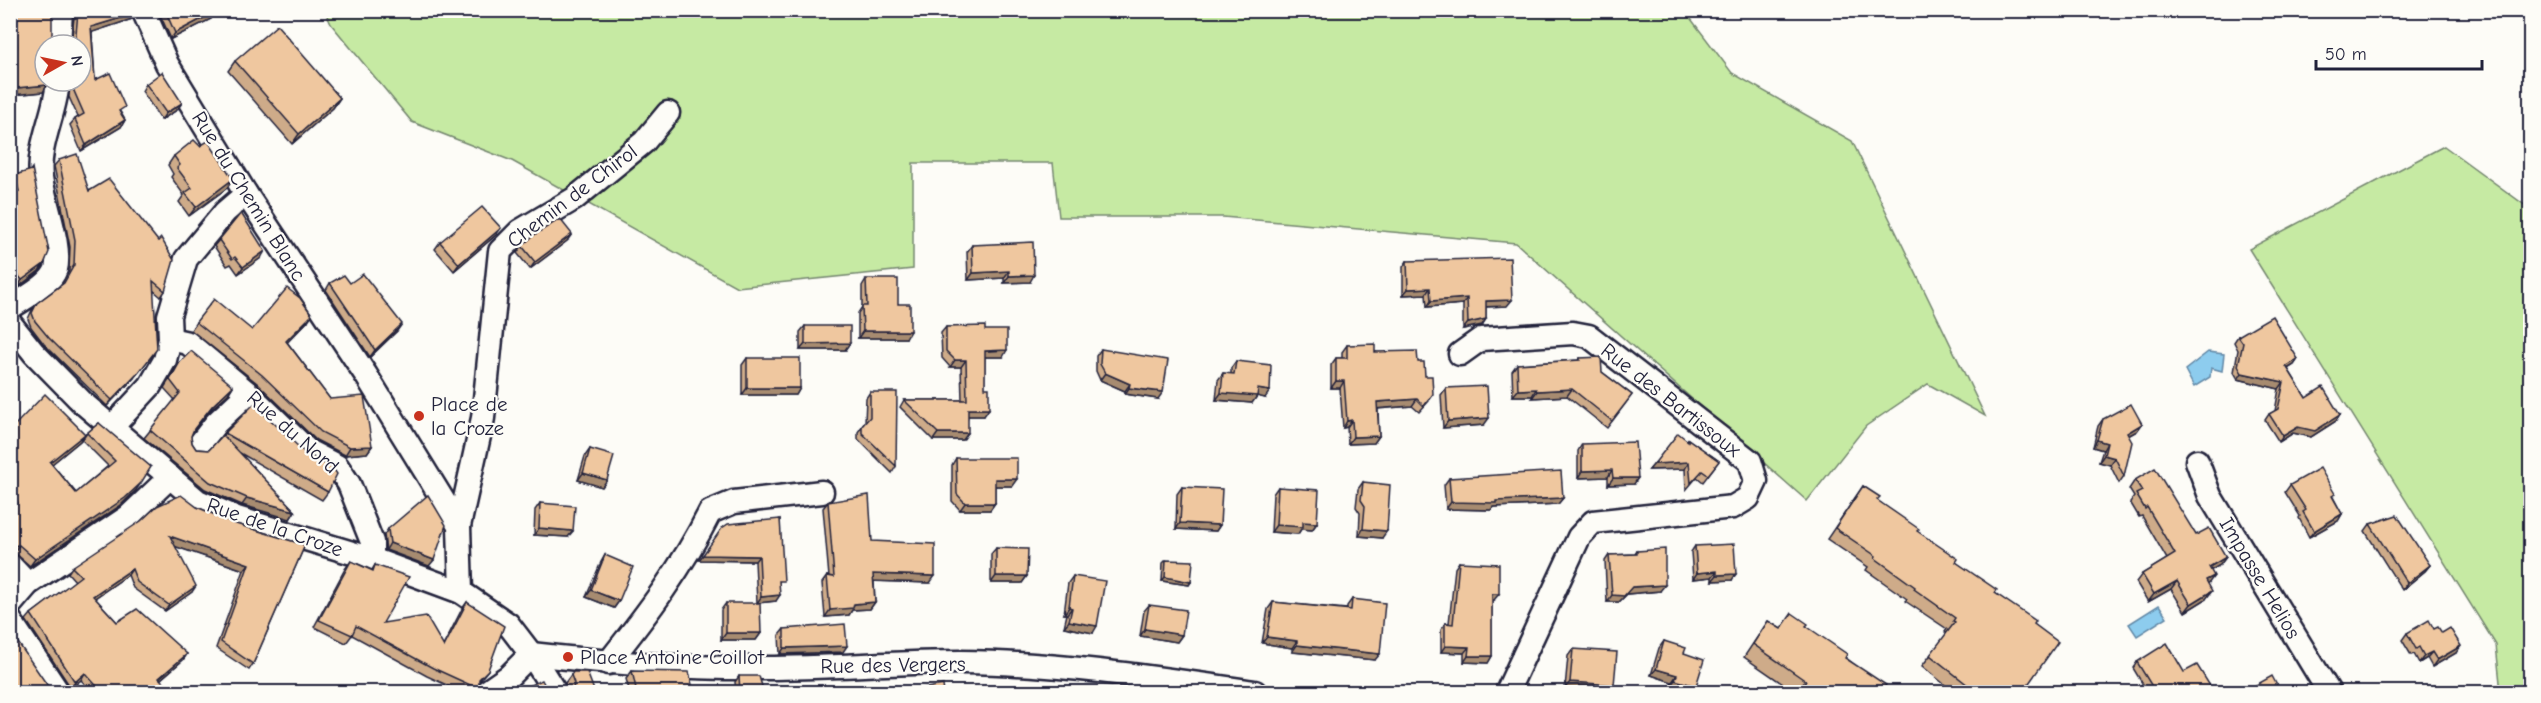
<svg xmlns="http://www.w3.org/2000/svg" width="2541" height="703" viewBox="0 0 2541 703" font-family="'Comic Neue',sans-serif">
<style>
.green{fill:#c6eaa3;stroke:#74866f;stroke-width:1.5}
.water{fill:#8dccee;stroke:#6288a6;stroke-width:1.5}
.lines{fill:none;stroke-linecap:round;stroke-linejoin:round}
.minor-casing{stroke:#22223b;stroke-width:27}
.minor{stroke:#fdfcf7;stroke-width:22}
.wall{fill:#ceab89;stroke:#22223b;stroke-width:1.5}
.shaded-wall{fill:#a78b6f;stroke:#22223b;stroke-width:1.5}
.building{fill:#efc79f;stroke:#22223b;stroke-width:1.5}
.poi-dot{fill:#c8321e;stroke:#fdfcf7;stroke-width:2}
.labels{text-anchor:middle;stroke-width:4.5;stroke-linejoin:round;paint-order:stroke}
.street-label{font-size:21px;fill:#22223b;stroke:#fdfcf7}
.poi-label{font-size:21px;fill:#22223b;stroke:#fdfcf7;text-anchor:start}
</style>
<rect width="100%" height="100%" fill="#fdfcf7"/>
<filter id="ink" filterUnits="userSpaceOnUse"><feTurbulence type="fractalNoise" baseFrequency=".0167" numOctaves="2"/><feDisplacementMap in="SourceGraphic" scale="12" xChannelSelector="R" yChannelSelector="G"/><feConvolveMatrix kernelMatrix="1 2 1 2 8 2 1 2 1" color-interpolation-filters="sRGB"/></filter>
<g filter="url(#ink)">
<g class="green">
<path d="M325,11H1685L1732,73L1852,141L1985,416L1928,384L1866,426L1807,501L1516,243L1223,217H1059L1053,163H913V269L737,287L512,161L412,122L331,24Z"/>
<path d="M2444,146L2530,209V692H2501L2496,645L2249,249Z"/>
</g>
<g class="water">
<path d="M2208,352L2224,354L2222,371L2211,368L2210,377L2194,387L2185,370Z"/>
<path d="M2159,605L2167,617L2137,636L2129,624Z"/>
</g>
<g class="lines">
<defs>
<g id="minor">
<path d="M143,10L167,64L246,194L366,375L459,526L461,592"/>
<path d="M59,45L61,10"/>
<path d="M10,308C24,298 51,285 56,269C62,247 44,201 41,177C37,145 56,113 58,81"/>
<path d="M10,323L34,353L83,403L198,501L237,518L372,559L461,592L508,624L531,654L555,692"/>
<path d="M170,339L188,343L248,393L308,451L337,466L349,484L372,542V559"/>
<path d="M1460,354L1481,339L1573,333L1589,336L1750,461L1756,481L1748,498L1733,507L1593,522L1579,537L1507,692"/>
<path d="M112,427L150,386L165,360L170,339L169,316L186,259L225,212L246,194"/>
<path d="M199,445L216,423L248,393"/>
<path d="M2197,461L2210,496L2329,692"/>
<path d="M459,526L483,418L500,251L520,231L574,199L644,142L668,113"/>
<path d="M10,565L28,584"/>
<path d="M10,605L28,584L129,516L170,477"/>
<path d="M10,620L58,692"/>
<path d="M531,654C609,663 688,669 766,668C831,668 896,662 961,662C1060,663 1158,678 1255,692"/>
<path d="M608,663C647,614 682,568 710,512L734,502L822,492"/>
<path d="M486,692L509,676L531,654"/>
</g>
</defs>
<use href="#minor" class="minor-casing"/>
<use href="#minor" class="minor"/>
</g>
<g class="wall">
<path d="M12,10H13L47,85L43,92L12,95L10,49H12L10,32V12Z"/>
<path d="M158,10H214L215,12L211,19L171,39Z"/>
<path d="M78,12L137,13L132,19L92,32L95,80L121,113L125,120L121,127L81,151L70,125L75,119L78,117L69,97L70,81H81V45H71L74,18Z"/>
<path d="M235,61L340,98L333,108L292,144L228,71Z"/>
<path d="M146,84L177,110L161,120L142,91Z"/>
<path d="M174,156L233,179L227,188L189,216L179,202L184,195L171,177L173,174L168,165Z"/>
<path d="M59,160L89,191L165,291L161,297L154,291L134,378L107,406L44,344L31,327L28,319L32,310L37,303L62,284L69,271L70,247L54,166Z"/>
<path d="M32,168L39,271L17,288L10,279V192H12L10,181L15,175L30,171Z"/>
<path d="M496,235L454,271L435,249L440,242Z"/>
<path d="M219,240L261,258L238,274L231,264L227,266L214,246Z"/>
<path d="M567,241L530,269L517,253L522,246Z"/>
<path d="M972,245L1030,282L1004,283V278L968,280L967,252Z"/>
<path d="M1407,261L1507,306L1486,307V319L1482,325L1463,329V304L1427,307L1426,294L1403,295V267Z"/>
<path d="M866,279L898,304L906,338H858V313L862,307V286Z"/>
<path d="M330,283H350L397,331L370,357L326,290Z"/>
<path d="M196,322L252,330L307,322L287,342L330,399L372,446L367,453L345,455L316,440L257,383L191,330Z"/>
<path d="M805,326L845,350H800V332Z"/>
<path d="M946,327L985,330L1003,357H985L984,416H968L963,440H933L900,407L904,400H962L961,367H950L942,358L941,333Z"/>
<path d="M2238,336L2298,359L2294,365L2288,369L2306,398L2340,415L2336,421L2311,437L2293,433L2279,442L2265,420L2269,414L2275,411L2279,389L2238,379L2234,372L2238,350L2234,342Z"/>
<path d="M1347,345L1418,362L1425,376L1429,401L1419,412L1412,406L1378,409L1379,436L1374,443L1348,444L1347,427L1343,428L1340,388H1331V365L1336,358H1342V352Z"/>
<path d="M1101,349L1158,399L1125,394V391L1100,380L1096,371V356Z"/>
<path d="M747,358L800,388L796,395H742V365Z"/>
<path d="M1580,358L1602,372L1632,395L1607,428L1567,396L1532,398V396H1513L1512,371L1517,364L1578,360Z"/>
<path d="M1236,361L1265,398L1257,396L1252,403L1216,400L1218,380L1223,373L1231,374V368Z"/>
<path d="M180,362L233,386L228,394L207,413L193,431L191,436L192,443L196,449L209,450L225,433L328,492L322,500L240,453L295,511L290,519L242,505L205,489L144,438L175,400L164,388Z"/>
<path d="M1446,388L1484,425L1443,428L1441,395Z"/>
<path d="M870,392L896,466L892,473L858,439V432L865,422L866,398Z"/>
<path d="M2103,419L2142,424L2137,431L2128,436L2124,476L2119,483L2110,465L2099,462L2103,450L2093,447L2098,426Z"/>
<path d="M99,423L136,490L121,505L30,566L14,552L10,553V507H12L10,504V428L85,434L80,441L52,464L76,493L108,466L82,440L87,433Z"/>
<path d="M1688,439L1719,461L1703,482L1697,477L1686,490L1685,469L1649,470L1654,464Z"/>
<path d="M1582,444L1634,484L1608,485V477L1578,478V451Z"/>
<path d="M590,449L607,480L602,487L578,480L585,456Z"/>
<path d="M956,458L1012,486H995V503L990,510H960L952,501V465Z"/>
<path d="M1449,478L1563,498L1558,504L1493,507L1491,510L1446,509L1444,485Z"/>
<path d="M2135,480L2196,535L2226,557L2220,565L2211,570L2208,584L2206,599L2185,612L2171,589L2148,602L2136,582L2142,574L2167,559L2142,516L2139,517L2130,502L2134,497L2129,489Z"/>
<path d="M1363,482L1382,538L1359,536L1360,513L1356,507L1358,489Z"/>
<path d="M2290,485L2333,497L2342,514L2338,521L2309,537L2299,518L2300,516L2285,492Z"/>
<path d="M1863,486L1877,500L2034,624L2022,693H1955L1922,666L1947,634L1945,632L1947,629L1905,601L1907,599L1866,570L1868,567L1827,539Z"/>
<path d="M1182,487L1220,525L1216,531L1176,529L1177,494Z"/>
<path d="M1278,487L1317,523L1312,530L1301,529L1298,534L1271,532L1273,494Z"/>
<path d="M828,502L872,541L930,583L874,581L875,602L870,609L852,610L849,615L825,617L822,583L827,576L829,577L823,508Z"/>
<path d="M540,503L568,537L534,535L535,510Z"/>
<path d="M197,507L236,524L305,545L253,664L249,670L216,648L244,570L175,546L192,592L165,611L133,588L128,575L95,598L117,622L187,654L183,660L160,680L174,693H93L81,680L71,688L26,620L31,614L75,581L68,573L72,567Z"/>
<path d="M780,519L779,586L776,601L757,603L755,561L699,560Z"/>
<path d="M2370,524L2430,565L2425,571L2402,590L2365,531Z"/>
<path d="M388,529L429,566L386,550L384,535Z"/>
<path d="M1695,546L1732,580L1712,581V577L1693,579L1691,552Z"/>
<path d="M996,548L1027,576L1022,583H991V554Z"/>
<path d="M1637,551L1660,591L1627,594L1619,602H1607L1605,561L1609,555L1635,554Z"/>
<path d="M605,555L619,601L614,608L586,597L601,562Z"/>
<path d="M1166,560L1191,582L1189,585L1162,581L1163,563Z"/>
<path d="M351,561L372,570L375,565L383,623L443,646L462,609L467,602L488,670L479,681V689L477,693H464L427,676L352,635L346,643L314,627L345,569Z"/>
<path d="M1459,562L1494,600H1492V656L1488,663L1464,662V653L1441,652V630L1445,623H1449L1455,568Z"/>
<path d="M1073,576L1093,633L1064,627L1067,614H1064L1068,583Z"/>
<path d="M1352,599L1375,660L1292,652V648L1262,643L1268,609L1273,602L1347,609V606Z"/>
<path d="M726,603L761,633L756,640H721V610Z"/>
<path d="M1149,605L1182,635L1177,642L1140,636L1144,611Z"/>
<path d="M1768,621L1781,629L1806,626L1890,693H1796L1744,657Z"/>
<path d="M784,629L843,652L780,654L779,635Z"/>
<path d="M2434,629L2442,633L2456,653L2432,667L2427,658L2419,663L2414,654L2411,655L2402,640L2407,633Z"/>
<path d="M1664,641L1684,653L1696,686L1692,693L1670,686L1672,682L1651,675L1659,648Z"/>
<path d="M1573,649L1614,685L1609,692L1565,688L1568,656Z"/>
<path d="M2137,662L2184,672L2210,693H2148L2133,668Z"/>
<path d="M632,671L694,693H630L626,679Z"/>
<path d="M573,672L595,693H568L565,683Z"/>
<path d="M739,676L764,693H736L735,682Z"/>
</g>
<g class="shaded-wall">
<path d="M215,12L211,19L171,39L175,33Z"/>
<path d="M137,13L132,19L87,34L91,27Z"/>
<path d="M47,85L43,92L12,95L16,88Z"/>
<path d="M340,98L333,108L292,144L299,134Z"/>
<path d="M182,103L177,110L161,120L166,113Z"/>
<path d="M125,120L121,127L81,151L86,145Z"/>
<path d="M233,179L227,188L189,216L196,207Z"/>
<path d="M501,228L496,235L454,271L459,264Z"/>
<path d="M572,234L567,241L530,269L535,262Z"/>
<path d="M265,251L261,258L238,274L243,267Z"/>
<path d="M44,264L39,271L17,288L22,280Z"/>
<path d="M1009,271L1004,278L968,280L973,273Z"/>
<path d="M1034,275L1030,282L1004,283L1009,276Z"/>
<path d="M1430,288L1426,294L1403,295L1408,289Z"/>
<path d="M1467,298L1463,304L1427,307L1431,301Z"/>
<path d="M1512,300L1507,306L1481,307L1486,301Z"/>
<path d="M312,315L307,322L281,349L286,341Z"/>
<path d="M1486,319L1482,325L1463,329L1468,323Z"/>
<path d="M402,324L397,331L370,357L375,350Z"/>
<path d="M863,331H910L906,338H858Z"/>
<path d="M850,343L845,350H800L805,344Z"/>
<path d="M1007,350L1003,357H980L985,351Z"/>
<path d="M152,355L134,378L107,406L112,400Z"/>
<path d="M2298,359L2294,365L2282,372L2286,366Z"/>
<path d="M955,360H966L961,367H950Z"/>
<path d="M1105,373L1130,384L1125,391L1100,380Z"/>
<path d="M2242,373L2284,382L2279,389L2238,379Z"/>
<path d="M1336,381H1344L1340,388H1331Z"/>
<path d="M233,386L228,394L207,413L188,437L212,406Z"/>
<path d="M747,388H800L796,395H742Z"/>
<path d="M1129,388L1163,392L1158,399L1125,394Z"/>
<path d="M1258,389L1270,391L1265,398L1257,396L1252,403L1216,400L1221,393Z"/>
<path d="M1536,389L1532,396H1513L1518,390Z"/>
<path d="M1572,389L1567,396L1532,398L1537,391Z"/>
<path d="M1417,399L1412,406L1373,409L1377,402Z"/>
<path d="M968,409H989L984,416H963Z"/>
<path d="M2340,415L2336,421L2311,437L2293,433L2279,442L2283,436L2298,427Z"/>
<path d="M1489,418L1484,425L1443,428L1448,421Z"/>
<path d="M1352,420L1347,427L1343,428L1347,421Z"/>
<path d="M2142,424L2137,431L2122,439L2127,433Z"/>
<path d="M938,433H968L963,440H933Z"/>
<path d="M85,434L80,441L46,469L50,462Z"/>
<path d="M1379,436L1374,443L1348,444L1353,437Z"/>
<path d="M2097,440L2107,443L2103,450L2093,447Z"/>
<path d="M372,446L367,453L345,455L350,447Z"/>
<path d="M2104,455L2115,458L2110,465L2099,462Z"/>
<path d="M1689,462L1685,469L1649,470L1654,464Z"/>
<path d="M1612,470L1608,477L1578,478L1582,471Z"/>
<path d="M583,473L607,480L602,487L578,480Z"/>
<path d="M1613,478H1638L1634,484L1608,485Z"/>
<path d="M995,479H1017L1012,486H990Z"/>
<path d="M141,483L136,490L121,505L30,566L35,559Z"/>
<path d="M247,498L295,511L290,519L242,505Z"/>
<path d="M1563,498L1558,504L1493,507L1491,510L1446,509L1451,502Z"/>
<path d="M965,503H995L990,510H960Z"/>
<path d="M2342,514L2338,521L2309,537L2314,531Z"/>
<path d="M1303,522L1317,523L1312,530L1301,529L1298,534L1271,532L1276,525Z"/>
<path d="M1180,523L1220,525L1216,531L1176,529Z"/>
<path d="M539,528L573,531L568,537L534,535Z"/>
<path d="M1363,529L1387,531L1382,538L1359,536Z"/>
<path d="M170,536L249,564L244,570L165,543Z"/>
<path d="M390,543L434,560L429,566L386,550Z"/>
<path d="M19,545L14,552L10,553V546Z"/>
<path d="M703,555L759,556L755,561L699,560Z"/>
<path d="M2226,557L2220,565L2203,575L2209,567Z"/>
<path d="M2430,565L2425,571L2402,590L2407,583Z"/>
<path d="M132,569L128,575L89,602L93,596Z"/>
<path d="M1717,571L1712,577L1693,579L1697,573Z"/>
<path d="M873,574L935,576L930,583L869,581Z"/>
<path d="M1736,574L1732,580L1712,581L1717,575Z"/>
<path d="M996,576H1027L1022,583H991Z"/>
<path d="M2214,576L2208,584L2200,589L2206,580Z"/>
<path d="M1165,577L1191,582L1189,585L1162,581Z"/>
<path d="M2177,581L2171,589L2148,602L2154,594Z"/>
<path d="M1665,585L1660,591L1627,594L1619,602H1607L1612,595L1632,587Z"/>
<path d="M196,586L192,592L165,611L169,605Z"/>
<path d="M591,590L619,601L614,608L586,597Z"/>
<path d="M2212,591L2206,599L2185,612L2191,604Z"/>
<path d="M1492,594H1499L1494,600H1487Z"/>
<path d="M780,595L776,601L757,603L761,597Z"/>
<path d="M875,602L870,609L852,610L849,615L825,617L830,610L854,604Z"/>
<path d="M1069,607L1072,608L1067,614H1064Z"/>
<path d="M1069,621L1097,626L1093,633L1064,627Z"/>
<path d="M1145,629L1182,635L1177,642L1140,636Z"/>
<path d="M726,633H761L756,640H721Z"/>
<path d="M1267,637L1297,641L1292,648L1262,643Z"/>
<path d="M1297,645L1380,654L1375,660L1292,652Z"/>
<path d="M847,646L843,652L780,654L784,648Z"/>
<path d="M1445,646L1469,647L1464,653L1441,652Z"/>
<path d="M2461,646L2456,653L2432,667L2437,660Z"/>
<path d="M2432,652L2427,658L2419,663L2424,656Z"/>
<path d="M187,654L183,660L155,684L159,678Z"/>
<path d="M1468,656H1492L1488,663L1464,662Z"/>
<path d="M1656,669L1677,675L1672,682L1651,675Z"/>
<path d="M85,673L81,680L71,688L75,682Z"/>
<path d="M1675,680L1696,686L1692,693L1670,686Z"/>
<path d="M1570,682L1614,685L1609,692L1565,688Z"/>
</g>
<g class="building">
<path d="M13,10H52V45H45V81H48L47,85L16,88L14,59L10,61V49L17,47Z"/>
<path d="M83,10H136L137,13L91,27L95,80L110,73L125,107L119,111L125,120L86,145L75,119L84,114L74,91V81H81V45H75L78,12Z"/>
<path d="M165,10H214L215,12L175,33Z"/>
<path d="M277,25L340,98L299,134L235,61Z"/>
<path d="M162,72L182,103L166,113L146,84Z"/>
<path d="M194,140L200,146L208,141L233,179L196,207L185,193L192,188L177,168L180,165L174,156Z"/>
<path d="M77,154L89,191L109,179L158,241L161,238L174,260L165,291L153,281L157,349L139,372L112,400L49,338L35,321L32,313L37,303L64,283L74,265L75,240L59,160Z"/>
<path d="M32,168L49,252L44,264L22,280L10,265V192L19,191L15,175L32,170Z"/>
<path d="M482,207L501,228L459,264L440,242Z"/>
<path d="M241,213L265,251L243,267L235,257L232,259L219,240Z"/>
<path d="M560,219L572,234L535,262L522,246L534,235Z"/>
<path d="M1033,242L1034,275L1009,276V271L973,273L972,245Z"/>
<path d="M1510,258L1512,300L1486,301V319L1468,323L1467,298L1431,301L1430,288L1408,289L1407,261Z"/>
<path d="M363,274L402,324L375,350L330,283L344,275L350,283Z"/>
<path d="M866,279H898V304H910V331H863L862,306H867Z"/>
<path d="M287,288L300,298L312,315L286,341L330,399L364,396L372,446L350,447L321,432L262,375L196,322L214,299L252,330Z"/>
<path d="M2272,316L2298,359L2286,366L2306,398L2323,387L2340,415L2315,431L2298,427L2283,436L2269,414L2278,409L2284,382L2242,373L2238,366L2243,343L2238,336Z"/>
<path d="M805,326H850V343L805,344Z"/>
<path d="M985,326V330H1007V350L985,351V388H989V409H968V433H938L904,400H967L966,360H955L946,351V327Z"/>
<path d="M1375,344V352L1417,351L1418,362H1424L1425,376H1432L1433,394L1424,406L1417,399L1377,402L1379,436L1353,437L1352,420L1347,421L1344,381H1336V358H1347V345Z"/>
<path d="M1101,349L1168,360L1163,392L1129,388L1130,384L1105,373L1100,364Z"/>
<path d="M191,351L233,386L212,406L194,429L191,436L192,443L196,449L209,450L223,435L295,511L247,498L210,482L150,430L180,393L170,380L180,362Z"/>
<path d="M1601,357L1602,372L1632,395L1612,421L1572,389L1537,391L1536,389L1518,390L1517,364L1580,360V358Z"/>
<rect x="747" y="358" width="53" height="30"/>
<path d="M1236,361L1271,365L1270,391L1258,389L1257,396L1221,393L1223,373L1234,374Z"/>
<path d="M1487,386L1489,418L1448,421L1446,388Z"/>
<path d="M870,392H897L896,466L862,433V426L870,417Z"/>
<path d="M45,394L85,434L50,462L76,493L115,461L87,433L99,423L151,467L141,483L125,498L35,559L19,545L10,546V507L18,503L10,484V428L15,425Z"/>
<path d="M254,404L305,453L333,468L337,474L328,492L225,433Z"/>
<path d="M2131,404L2142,424L2127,433L2132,442L2124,476L2115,458L2104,455L2107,443L2097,440L2103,419Z"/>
<path d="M1678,433L1688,441V439L1719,461L1708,475L1702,471L1691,483L1689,462L1654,464Z"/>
<path d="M1635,442L1638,478H1613L1612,470L1582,471V444Z"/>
<path d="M590,449L614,456L607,480L583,473Z"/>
<path d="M956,458H1017V479H995V503H965L957,494Z"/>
<path d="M2155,468L2196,535L2209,528L2226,557L2209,567L2214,576L2206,580L2212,591L2191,604L2177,581L2154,594L2142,574L2175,554L2147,507L2145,509L2136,494L2142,491L2135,480Z"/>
<path d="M2320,468L2335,494L2332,496L2342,514L2314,531L2303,512L2306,510L2290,485Z"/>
<path d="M1561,471L1563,498L1496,501V503L1451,502L1449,478Z"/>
<path d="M1363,482L1390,485L1387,531L1363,529L1365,506L1361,500Z"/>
<path d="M1863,486L1880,497L1877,500L1919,529L1917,531L1958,559L1956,562L1997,590L1995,593L2036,621L2034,624L2058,642L2022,693H1978L1930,655L1955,622L1953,621L1955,618L1914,589L1915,587L1875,558L1876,556L1835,528Z"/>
<path d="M1182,487L1222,489L1220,525L1180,523Z"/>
<path d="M1278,487L1319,490L1317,523L1303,522V527L1276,525Z"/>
<path d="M181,495L197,507L236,524L305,545L253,664L221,642L249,564L170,536L196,586L169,605L137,582L132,569L93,596L117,622L137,609L187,654L159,678L174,693H103L85,673L75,682L31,614L81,576L72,567L141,521L157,506Z"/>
<path d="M428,495L446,525L434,560L390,543L388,529Z"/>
<path d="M869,495L872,541L935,544V576L873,574L875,602L854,604L853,608L830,610L827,576L834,577L828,502Z"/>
<path d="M540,503L575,506L573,531L539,528Z"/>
<path d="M2397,515L2430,565L2407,583L2370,524Z"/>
<path d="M780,519L784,581H779L780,595L761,597L759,556L703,555L722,528L728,524Z"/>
<path d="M1734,544L1736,574L1717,575V571L1697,573L1695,546Z"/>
<path d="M996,548L1028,549L1027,576H996Z"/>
<path d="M1665,549V585L1632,587L1624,596L1612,595L1609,555L1637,554V551Z"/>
<path d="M605,555L633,567L619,601L591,590Z"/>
<path d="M1166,560L1193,561L1191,582L1165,577Z"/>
<path d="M351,561L373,571L375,565L409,577L383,623L426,616L444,647L467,602L504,626L488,670L479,679V689L433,668L356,626L352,635L319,620Z"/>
<path d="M1459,562L1499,564V594H1492V656H1468L1469,647L1445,646V623L1453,624Z"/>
<path d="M10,574L14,578L10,583Z"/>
<path d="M1073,576L1105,581L1097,626L1069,621L1072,608L1069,607Z"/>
<path d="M1352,599L1385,603L1380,654L1297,645V641L1267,637L1273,602L1351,610Z"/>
<path d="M726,603H760L761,633H726Z"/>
<path d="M1149,605L1186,610L1182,635L1145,629Z"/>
<path d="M1792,613L1808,624L1806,626L1847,654L1845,658L1886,685L1884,688L1890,693H1816L1803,684L1806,681L1753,644L1768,621L1781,629Z"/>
<path d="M2429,620L2434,629L2438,627L2442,633L2450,628L2461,646L2437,660L2432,652L2424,656L2419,647L2416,649L2407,633Z"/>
<path d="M845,624L847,646L784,648V629Z"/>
<path d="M10,631L52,692V693H10Z"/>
<path d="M1664,641L1686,648L1684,653L1704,660L1696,686L1675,680L1677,675L1656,669Z"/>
<path d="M2167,643L2184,672L2197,665L2212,689L2207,693H2156L2137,662Z"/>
<path d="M1573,649L1617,652L1614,685L1570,682Z"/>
<path d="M632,671L689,672L694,693H637Z"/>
<path d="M573,672H587L595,693H570L573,689L574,683L571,675Z"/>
<path d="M739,676H759L764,693H737L740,692Z"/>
<path d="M2272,676L2281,693H2249L2247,690Z"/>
<path d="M542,680L549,693H512Z"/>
<path d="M943,685L944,693H897Z"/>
<path d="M893,687L894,693H876Z"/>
</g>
</g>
<g class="poi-dot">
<circle cx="419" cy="416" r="6"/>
<circle cx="568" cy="657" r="6"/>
</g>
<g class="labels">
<g class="street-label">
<text transform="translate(249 196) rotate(58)" y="7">Rue du Chemin Blanc</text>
<text transform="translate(572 196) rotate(-37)" y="7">Chemin de Chirol</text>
<text transform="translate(1671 400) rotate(38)" y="7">Rue des Bartissoux</text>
<text transform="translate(293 432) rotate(41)" y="7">Rue du Nord</text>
<text transform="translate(275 527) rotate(19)" y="7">Rue de la Croze</text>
<text transform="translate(2260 578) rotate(59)" y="7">Impasse Helios</text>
<text transform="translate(893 665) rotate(-1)" y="7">Rue des Vergers</text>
</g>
<g class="poi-label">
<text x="431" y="411">Place de<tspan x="431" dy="24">la Croze</tspan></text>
<text x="580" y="664">Place Antoine Coillot</text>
</g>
</g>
<rect width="2541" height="703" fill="none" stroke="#fdfcf7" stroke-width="36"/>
<rect x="18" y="18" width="2505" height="667" fill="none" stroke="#22223b" stroke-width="2" filter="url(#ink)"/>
<g transform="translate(63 63) rotate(81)"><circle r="28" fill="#fdfcf7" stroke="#a5a5ac" stroke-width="1.5"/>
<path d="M0-4.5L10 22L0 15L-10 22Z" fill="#c8321e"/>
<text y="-9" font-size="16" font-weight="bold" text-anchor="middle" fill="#22223b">N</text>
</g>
<path d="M2316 60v9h166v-9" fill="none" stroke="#22223b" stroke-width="3"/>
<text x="2325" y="60" font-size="18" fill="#22223b" stroke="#fdfcf7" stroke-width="4.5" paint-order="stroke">50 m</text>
</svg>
